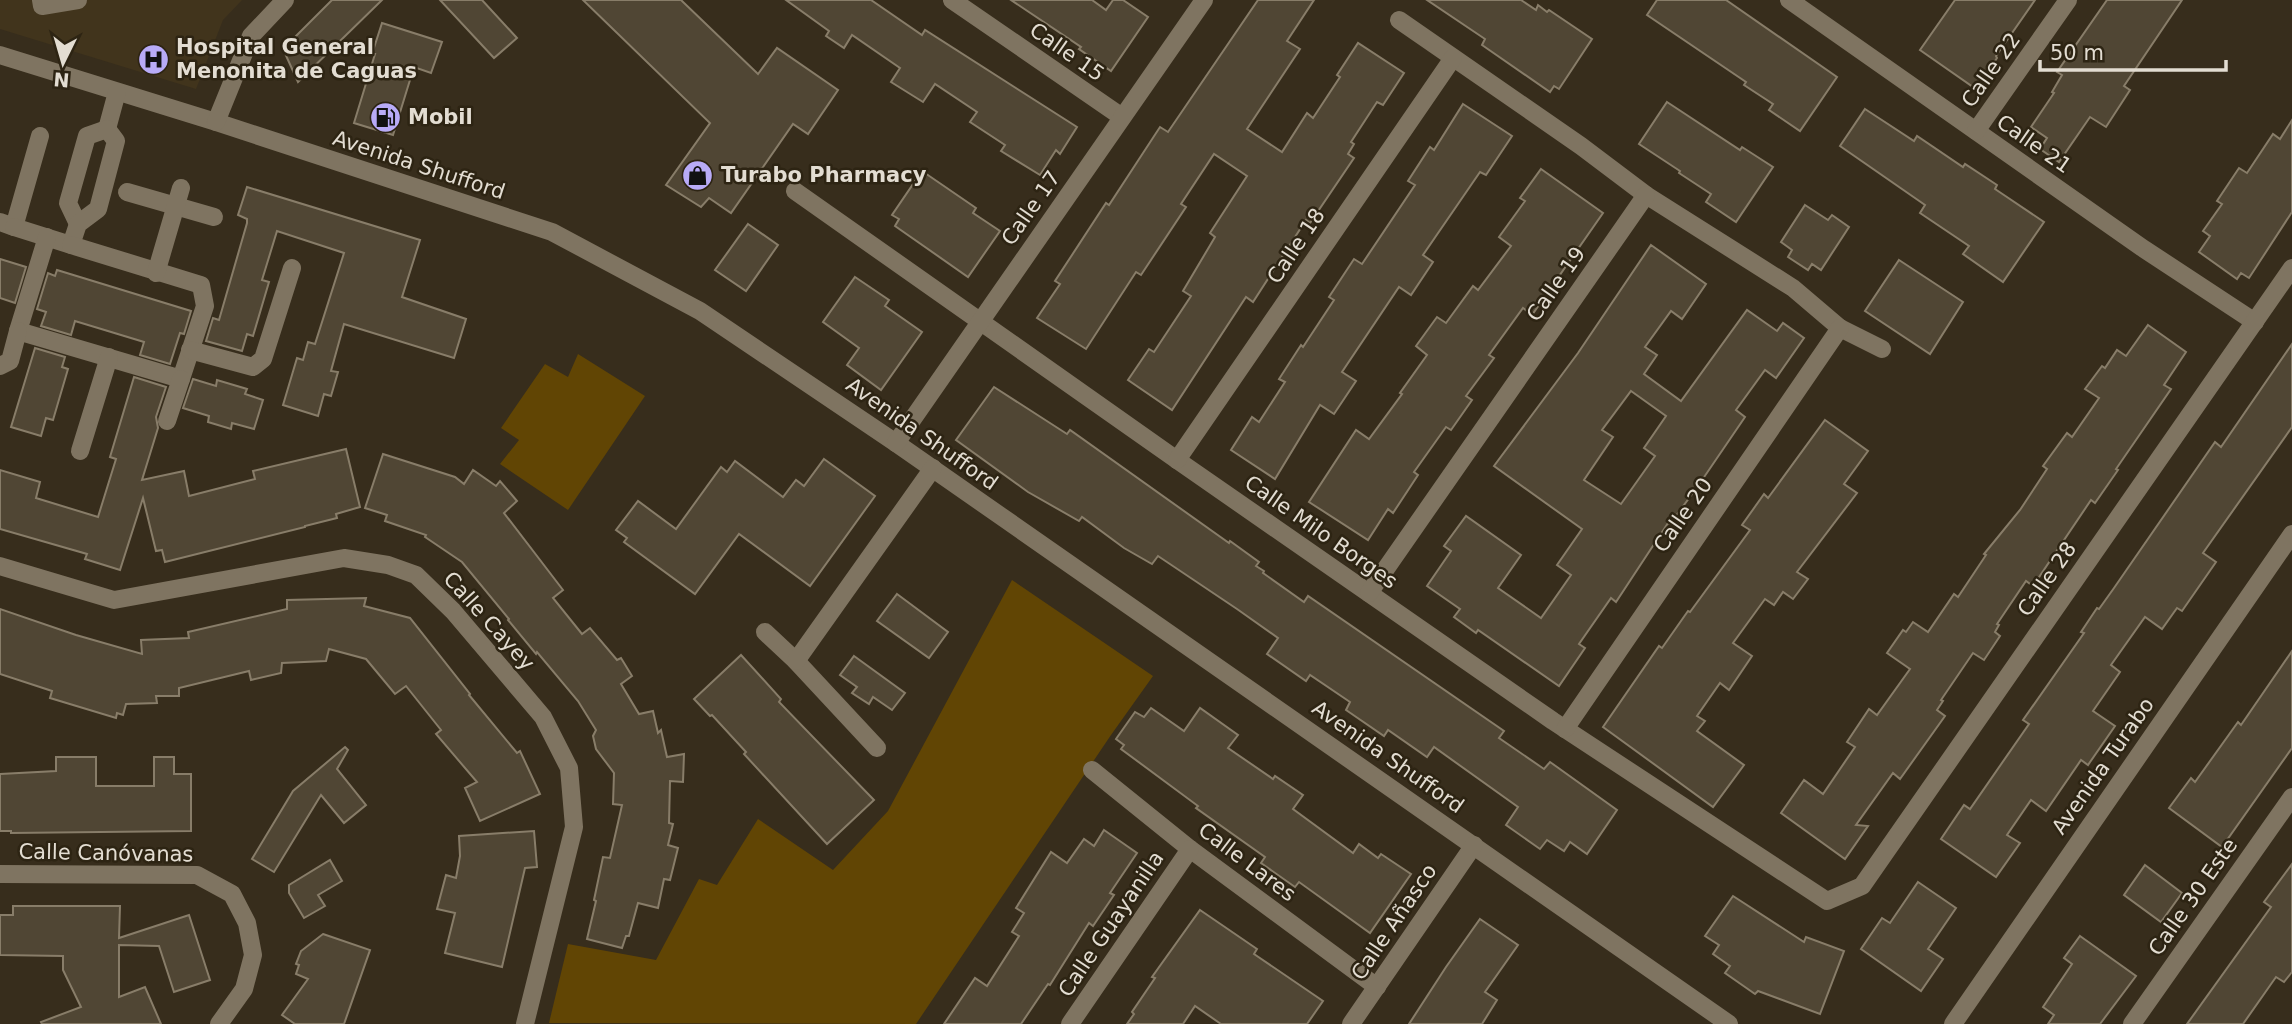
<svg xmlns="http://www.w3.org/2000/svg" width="2292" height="1024" viewBox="0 0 2292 1024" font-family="'DejaVu Sans',sans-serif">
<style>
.built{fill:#41341c}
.green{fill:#614504}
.building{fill:#504634;stroke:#887d69;stroke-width:2;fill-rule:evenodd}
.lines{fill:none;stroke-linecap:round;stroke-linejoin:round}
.minor{stroke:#7f7461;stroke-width:18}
.labels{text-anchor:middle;stroke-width:5;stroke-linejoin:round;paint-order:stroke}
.poi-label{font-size:21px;font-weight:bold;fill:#e3ddd2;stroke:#2d2413;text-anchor:start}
.street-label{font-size:21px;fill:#e3ddd2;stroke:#2d2413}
</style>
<rect width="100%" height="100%" fill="#372d1c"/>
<path class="built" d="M0,0H242L223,20L196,89L0,29Z"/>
<g class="green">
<path d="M578,354L645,396L568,510L500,464L519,440L501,428L545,364L568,377Z"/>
<path d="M1012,580L1153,676L1111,735L916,1024L549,1023L568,944L656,960L699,879L717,885L758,819L833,870L888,811Z"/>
</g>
<g class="building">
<path d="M332,0H382L298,82L283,49Z"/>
<path d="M440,0H482L517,38L494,58Z"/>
<path d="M583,0H681L758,74L777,48L838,90L808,134L793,124L731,213L709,198L701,207L666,185L710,123Z"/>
<path d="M786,0H871L922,35L925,30L1077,127L1060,154L1056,150L1040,175L1001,151L1005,145L970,122L977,112L935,84L923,102L891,82L900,68L852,35L844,48L826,36L829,31Z"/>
<path d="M1011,0H1092L1106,10L1113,0H1123L1148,17L1111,71L1079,49L1081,47Z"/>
<path d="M1258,0H1314L1287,41L1300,49L1247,129L1282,152L1307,113L1313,118L1340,77L1337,75L1358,43L1404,73L1383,105L1377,102L1351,142L1354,144L1348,154L1354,158L1310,223L1306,220L1253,302L1246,297L1172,410L1128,380L1149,349L1154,352L1191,296L1183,291L1215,237L1210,233L1247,176L1214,154L1181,204L1186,207L1141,275L1136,272L1086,349L1037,318L1060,284L1055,281L1106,203L1109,205L1160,127L1168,132Z"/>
<path d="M1427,0H1521L1536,10L1538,5L1547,12L1549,10L1592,39L1559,89L1554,86L1550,92L1482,45L1485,39Z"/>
<path d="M1657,0H1726L1837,77L1800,131L1769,110L1773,104L1744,85L1746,82L1647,15Z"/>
<path d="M1955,0H2035L1996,56L1997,58L1976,89L1920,50Z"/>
<path d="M2107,0H2182L2124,86L2130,90L2106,127L2090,117L2059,162L2040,149L2047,138L2031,127L2054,93L2052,92L2062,75L2057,72Z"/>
<path d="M382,23L442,42L431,73L414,67L393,135L354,123L375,54H372Z"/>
<path d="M1667,102L1740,150L1742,147L1773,167L1736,222L1706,202L1711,194L1679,173L1680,171L1639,144Z"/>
<path d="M1463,104L1512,136L1486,175L1480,172L1423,255L1433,262L1411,295L1399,287L1342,372L1356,381L1334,414L1320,405L1275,479L1231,450L1252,417L1259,422L1285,382L1279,379L1301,345L1303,347L1334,300L1329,297L1354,259L1362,264L1415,185L1408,181L1430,147L1434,150Z"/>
<path d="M1865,109L1914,141L1917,136L1963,167L1965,164L1997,185L1995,189L2044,222L2003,282L1963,254L1969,246L1920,213L1925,205L1840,146Z"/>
<path d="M2292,120V212L2249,278L2241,273L2237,279L2199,252L2210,236L2203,231L2222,204L2217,201L2239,168L2247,173L2273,134L2280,139Z"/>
<path d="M1541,169L1603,213L1532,315L1523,308L1489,355L1494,358L1466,396L1472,400L1451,430L1446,427L1414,472L1418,475L1393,513L1388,509L1368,540L1309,502L1356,430L1369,439L1402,394L1400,393L1427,355L1416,346L1437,317L1446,323L1473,286L1478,290L1511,246L1499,237L1525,201L1520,198Z"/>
<path d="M922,171L976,208L973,213L1000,231L968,277L895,226L899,219L892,215Z"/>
<path d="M247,187L420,240L402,297L466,319L454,358L344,324L331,371L338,372L331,396L324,394L318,416L283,405L297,358L303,360L308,342L315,344L344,253L277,231L262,280L269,282L253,336L247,334L242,351L206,341L213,318L219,320L247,223V219L238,215Z"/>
<path d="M1805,205L1828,220L1832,215L1849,227L1821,270L1812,264L1808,270L1788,257L1792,250L1781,242Z"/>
<path d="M748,224L778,245L746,291L715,270Z"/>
<path d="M1651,245L1706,284L1682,319L1671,311L1645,347L1657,355L1644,374L1681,401L1747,310L1777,331L1783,323L1804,338L1776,378L1765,370L1736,410L1745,417L1698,486L1670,524L1668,523L1616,602L1611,598L1579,644L1585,648L1559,686L1478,630L1476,633L1454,617L1460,609L1427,586L1451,551L1444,546L1466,516L1521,555L1498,588L1541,618L1571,575L1557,565L1582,529L1494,466L1578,353ZM1631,391L1666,416L1644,448L1655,456L1621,504L1584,480L1613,437L1602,430Z"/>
<path d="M0,259L26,267L15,303L0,298Z"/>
<path d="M1899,260L1963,302L1930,354L1865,311Z"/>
<path d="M57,270L191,311L184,334L180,333L170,364L140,355L144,342L75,321L71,335L41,326L46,312L37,309L48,273L55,276Z"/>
<path d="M855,277L889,300L885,306L922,332L881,390L847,365L859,348L823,322Z"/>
<path d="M2148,325L2186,352L2164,385L2171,389L2116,469L2118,470L2095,503L2091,500L2033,586L2026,581L1997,624L1999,625L1995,632L2000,636L1984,660L1973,653L1941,700L1943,701L1937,710L1945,716L1900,779L1893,773L1856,825L1868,826L1845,859L1781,813L1804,780L1823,794L1855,747L1847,742L1869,709L1877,715L1910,669L1887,653L1903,630L1906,632L1913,622L1928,632L1954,594L1958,597L1986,555L1984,554L2020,510L2047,469L2043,466L2067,433L2072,437L2099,398L2085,389L2102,366L2105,368L2117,350L2126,356Z"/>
<path d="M2292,344V427L2203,553L2216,562L2182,611L2177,608L2162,629L2145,617L2111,665L2120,672L2093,711L2115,726L2088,765L2081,760L2046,811L2031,800L2007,835L2020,843L1996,877L1941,839L1964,805L1970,809L2029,724L2023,720L2084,633L2081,632L2097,608L2099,609L2114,588L2215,442L2221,447Z"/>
<path d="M35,348L65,357L62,367L68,369L53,420L46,418L41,436L11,427Z"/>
<path d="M134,377L166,387L156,417L158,428L142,480L184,471L189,496L255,479L253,471L346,449L360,507L336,514L337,518L305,526V527L165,562L162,550L156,551L143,498L120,570L85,559L87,554L0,529V470L40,482L36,498L98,517L116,459L110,457Z"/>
<path d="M193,379L216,386L217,380L247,389L245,394L263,400L254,429L232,423L231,429L208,422L209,416L183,408Z"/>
<path d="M994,387L1067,434L1070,430L1229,543L1230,541L1259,562L1256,566L1264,571L1263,573L1304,602L1308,596L1504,731L1499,738L1544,769L1550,762L1617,810L1587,854L1570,842L1564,851L1547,840L1540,849L1506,825L1518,807L1434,747L1427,757L1388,730L1384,736L1346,710L1350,702L1310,675L1306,681L1267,654L1278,638L1237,609L1158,556L1152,564L1124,548L1082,517L1079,521L1028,492L956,440Z"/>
<path d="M1825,420L1868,451L1844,484L1857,493L1797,572L1808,579L1793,599L1783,592L1774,605L1765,599L1733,643L1752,656L1729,690L1720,683L1697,716L1705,721L1697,731L1744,765L1713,807L1603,727L1659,646L1662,648L1688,611L1690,612L1750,530L1742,525L1764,494L1768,498Z"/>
<path d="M383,454L455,477L464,484L473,470L496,486L500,481L517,501L504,513L563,590L553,598L582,634L590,628L617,660L621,658L632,676L621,684L639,714L653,711L658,733L661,730L667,757L684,754L683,782L670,781L669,823L673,824L668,845L678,848L670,880L664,879L658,908L638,903L629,936H626L622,948L587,939L596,901L594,900L603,857L610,858L622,805L613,804L614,773L596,749L593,736L596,730L578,701L537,652L536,654L508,620L509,619L462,562L425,537L426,535L385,521L387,515L365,508Z"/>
<path d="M824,459L875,496L810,586L739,534L695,594L624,542L627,538L616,530L638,501L676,529L721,467L727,472L735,461L783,497L796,480L804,486Z"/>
<path d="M897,594L948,632L929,658L877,621Z"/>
<path d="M366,598L364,606L410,618L470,694L469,695L517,753L520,751L540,794L480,821L465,788L477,782L436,734L441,730L406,686L395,694L366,659L329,649L326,661L282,663L281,673L251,680L249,671L179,688V696H156L157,703L126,704L123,715L117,713L116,718L50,698L52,691L0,674V609L76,635L142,654L141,640L189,638L188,632L287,609V600Z"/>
<path d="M2292,651V748L2222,847L2169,808L2191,778L2195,782L2238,722L2241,725Z"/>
<path d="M741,655L781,699L779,702L874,800L827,844L744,754L746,752L712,715L710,716L694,699Z"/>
<path d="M854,656L905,693L892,710L873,697L869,704L852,693L857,687L840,675Z"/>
<path d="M1151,708L1184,731L1200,708L1238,735L1228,748L1273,779L1275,776L1303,795L1293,809L1353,853L1359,844L1378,858L1381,854L1411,874L1370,933L1299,882L1295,887L1261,863L1265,857L1196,808L1198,806L1121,749L1124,745L1116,739L1135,712L1144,717Z"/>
<path d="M345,747L348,750L337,769L366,805L344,823L321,795L274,872L252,859L293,791Z"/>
<path d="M56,757H96V786H154V757H174V774H191V831L11,833V831H0V774L56,771Z"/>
<path d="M1104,830L1137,853L1110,893L1114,895L1093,926L1089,923L1050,985L1048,984L1021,1024H944L975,978L987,986L1019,936L1012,932L1024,913L1016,908L1051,852L1067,863L1084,839L1094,846Z"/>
<path d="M534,831L537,867L525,868L502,967L445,953L455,913L437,909L446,875L456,878L460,856L459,836Z"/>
<path d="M330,860L342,881L318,895L325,906L304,918L289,893V885Z"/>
<path d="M2292,864V972L2284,982L2276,977L2243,1024H2187L2271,907L2264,902Z"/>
<path d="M2145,865L2182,893L2161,922L2124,895Z"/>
<path d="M1918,882L1956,908L1928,949L1943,959L1921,991L1861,949L1882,918L1890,923Z"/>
<path d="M1733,896L1804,942L1806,937L1844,951L1820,1014L1758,991L1755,994L1725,973L1730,966L1713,954L1719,945L1705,936Z"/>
<path d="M13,906H120L119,938L189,915L210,980L174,992L159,946L119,945V997L145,987L161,1024H42L41,1022L81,1007L63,970V956L0,955V915H13Z"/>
<path d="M1200,910L1257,949L1254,954L1323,1001L1307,1024H1221L1195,1006L1183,1024H1127L1134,1014L1132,1012L1155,978L1152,977Z"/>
<path d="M1480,919L1518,945L1485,992L1497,1000L1482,1024H1409L1446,967Z"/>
<path d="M323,934L370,950L344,1024H295L282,1015L308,979L296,974L299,965L296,964L301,951Z"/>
<path d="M2080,936L2136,976L2100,1024H2048L2054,1015L2043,1007L2072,964L2064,958Z"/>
</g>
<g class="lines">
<g class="minor">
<path d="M41,0L42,6L78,0"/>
<path d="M952,0L1122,117"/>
<path d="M1789,0L2144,249L2255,322"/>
<path d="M1399,20L1581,146L1646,195L1793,288L1840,328L1882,349"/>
<path d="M0,55L216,122L552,232L700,311L896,443L1729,1024"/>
<path d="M216,122L251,36L285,0"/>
<path d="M107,129L117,92"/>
<path d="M1976,131L2068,0"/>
<path d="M795,191L1177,460L1553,721L1827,901L1862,886L2292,268"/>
<path d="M127,192L214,217"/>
<path d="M0,222L14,227L40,136"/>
<path d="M78,224L68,203L87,136L107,129"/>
<path d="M14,227L71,245L78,224L98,209L116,141L107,129"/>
<path d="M47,237L18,331L181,379L205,306L201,285L71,245"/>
<path d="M156,273L181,188"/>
<path d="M190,350L253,367L263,359L292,268"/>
<path d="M0,366L10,361L18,331"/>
<path d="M167,421L181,379"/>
<path d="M896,443L1204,0"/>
<path d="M80,451L109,357"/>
<path d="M1177,460L1453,58"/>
<path d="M0,566L114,600L344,558L388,565L416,575L453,611L543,717L569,768L574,827L525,1024"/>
<path d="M1369,593L1646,195"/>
<path d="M765,632L796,661L877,748"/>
<path d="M796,661L933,468"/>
<path d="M1565,729L1840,328"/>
<path d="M1092,770L1190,849L1377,987"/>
<path d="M0,874L197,875L232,894L247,923L253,955L244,989L219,1024"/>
<path d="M1070,1024L1190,849"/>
<path d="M1351,1024L1474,845"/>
<path d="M1953,1024L2292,534"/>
<path d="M2132,1024L2292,797"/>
</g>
</g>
<defs>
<symbol id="hospital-disc" viewBox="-11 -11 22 22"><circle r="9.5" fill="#b8abf7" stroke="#2d2413"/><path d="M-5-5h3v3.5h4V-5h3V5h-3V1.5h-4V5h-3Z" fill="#111"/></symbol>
<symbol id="fuel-disc" viewBox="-11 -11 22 22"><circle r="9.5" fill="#b8abf7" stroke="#2d2413"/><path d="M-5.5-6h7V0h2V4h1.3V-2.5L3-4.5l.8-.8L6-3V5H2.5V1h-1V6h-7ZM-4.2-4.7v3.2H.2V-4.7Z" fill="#111"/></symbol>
<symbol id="shop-disc" viewBox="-11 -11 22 22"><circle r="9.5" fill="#b8abf7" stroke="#2d2413"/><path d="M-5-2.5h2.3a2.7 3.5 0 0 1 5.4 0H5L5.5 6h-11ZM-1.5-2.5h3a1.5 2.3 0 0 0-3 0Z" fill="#111"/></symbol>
</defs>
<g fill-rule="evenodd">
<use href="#hospital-disc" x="136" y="42" width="35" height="35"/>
<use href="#fuel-disc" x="368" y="100" width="35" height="35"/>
<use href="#shop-disc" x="680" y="158" width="35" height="35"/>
</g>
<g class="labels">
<g class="poi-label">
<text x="176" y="54">Hospital General<tspan x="176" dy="24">Menonita de Caguas</tspan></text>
<text x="408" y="124">Mobil</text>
<text x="721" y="182">Turabo Pharmacy</text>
</g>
<g class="street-label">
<text transform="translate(1067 52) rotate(35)" y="7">Calle 15</text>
<text transform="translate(1991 70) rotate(-55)" y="7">Calle 22</text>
<text transform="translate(2034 144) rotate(35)" y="7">Calle 21</text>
<text transform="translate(419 165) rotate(18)" y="7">Avenida Shufford</text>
<text transform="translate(1031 208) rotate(-55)" y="7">Calle 17</text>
<text transform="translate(1296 246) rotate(-56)" y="7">Calle 18</text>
<text transform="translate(1556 284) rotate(-55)" y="7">Calle 19</text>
<text transform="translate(922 434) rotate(35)" y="7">Avenida Shufford</text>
<text transform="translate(1683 515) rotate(-55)" y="7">Calle 20</text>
<text transform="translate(1321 532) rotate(35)" y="7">Calle Milo Borges</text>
<text transform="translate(2047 579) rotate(-55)" y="7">Calle 28</text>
<text transform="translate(489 621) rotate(48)" y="7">Calle Cayey</text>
<text transform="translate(1388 757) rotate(35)" y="7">Avenida Shufford</text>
<text transform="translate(2103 766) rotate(-55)" y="7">Avenida Turabo</text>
<text transform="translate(106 853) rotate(1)" y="7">Calle Canóvanas</text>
<text transform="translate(1247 862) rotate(37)" y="7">Calle Lares</text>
<text transform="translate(2193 897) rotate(-55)" y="7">Calle 30 Este</text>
<text transform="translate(1394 922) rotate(-56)" y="7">Calle Añasco</text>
<text transform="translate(1111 924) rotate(-56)" y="7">Calle Guayanilla</text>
</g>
</g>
<g transform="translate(63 63) rotate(185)" stroke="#2d2413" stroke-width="5" paint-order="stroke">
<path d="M0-5L12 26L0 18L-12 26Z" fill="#e3ddd2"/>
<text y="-10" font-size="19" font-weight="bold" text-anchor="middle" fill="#e3ddd2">N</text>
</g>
<path d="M2040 60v10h186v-10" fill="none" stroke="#e3ddd2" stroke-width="3.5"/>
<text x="2050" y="60" font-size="21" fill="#e3ddd2" stroke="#2d2413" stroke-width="5" paint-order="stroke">50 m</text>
</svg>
